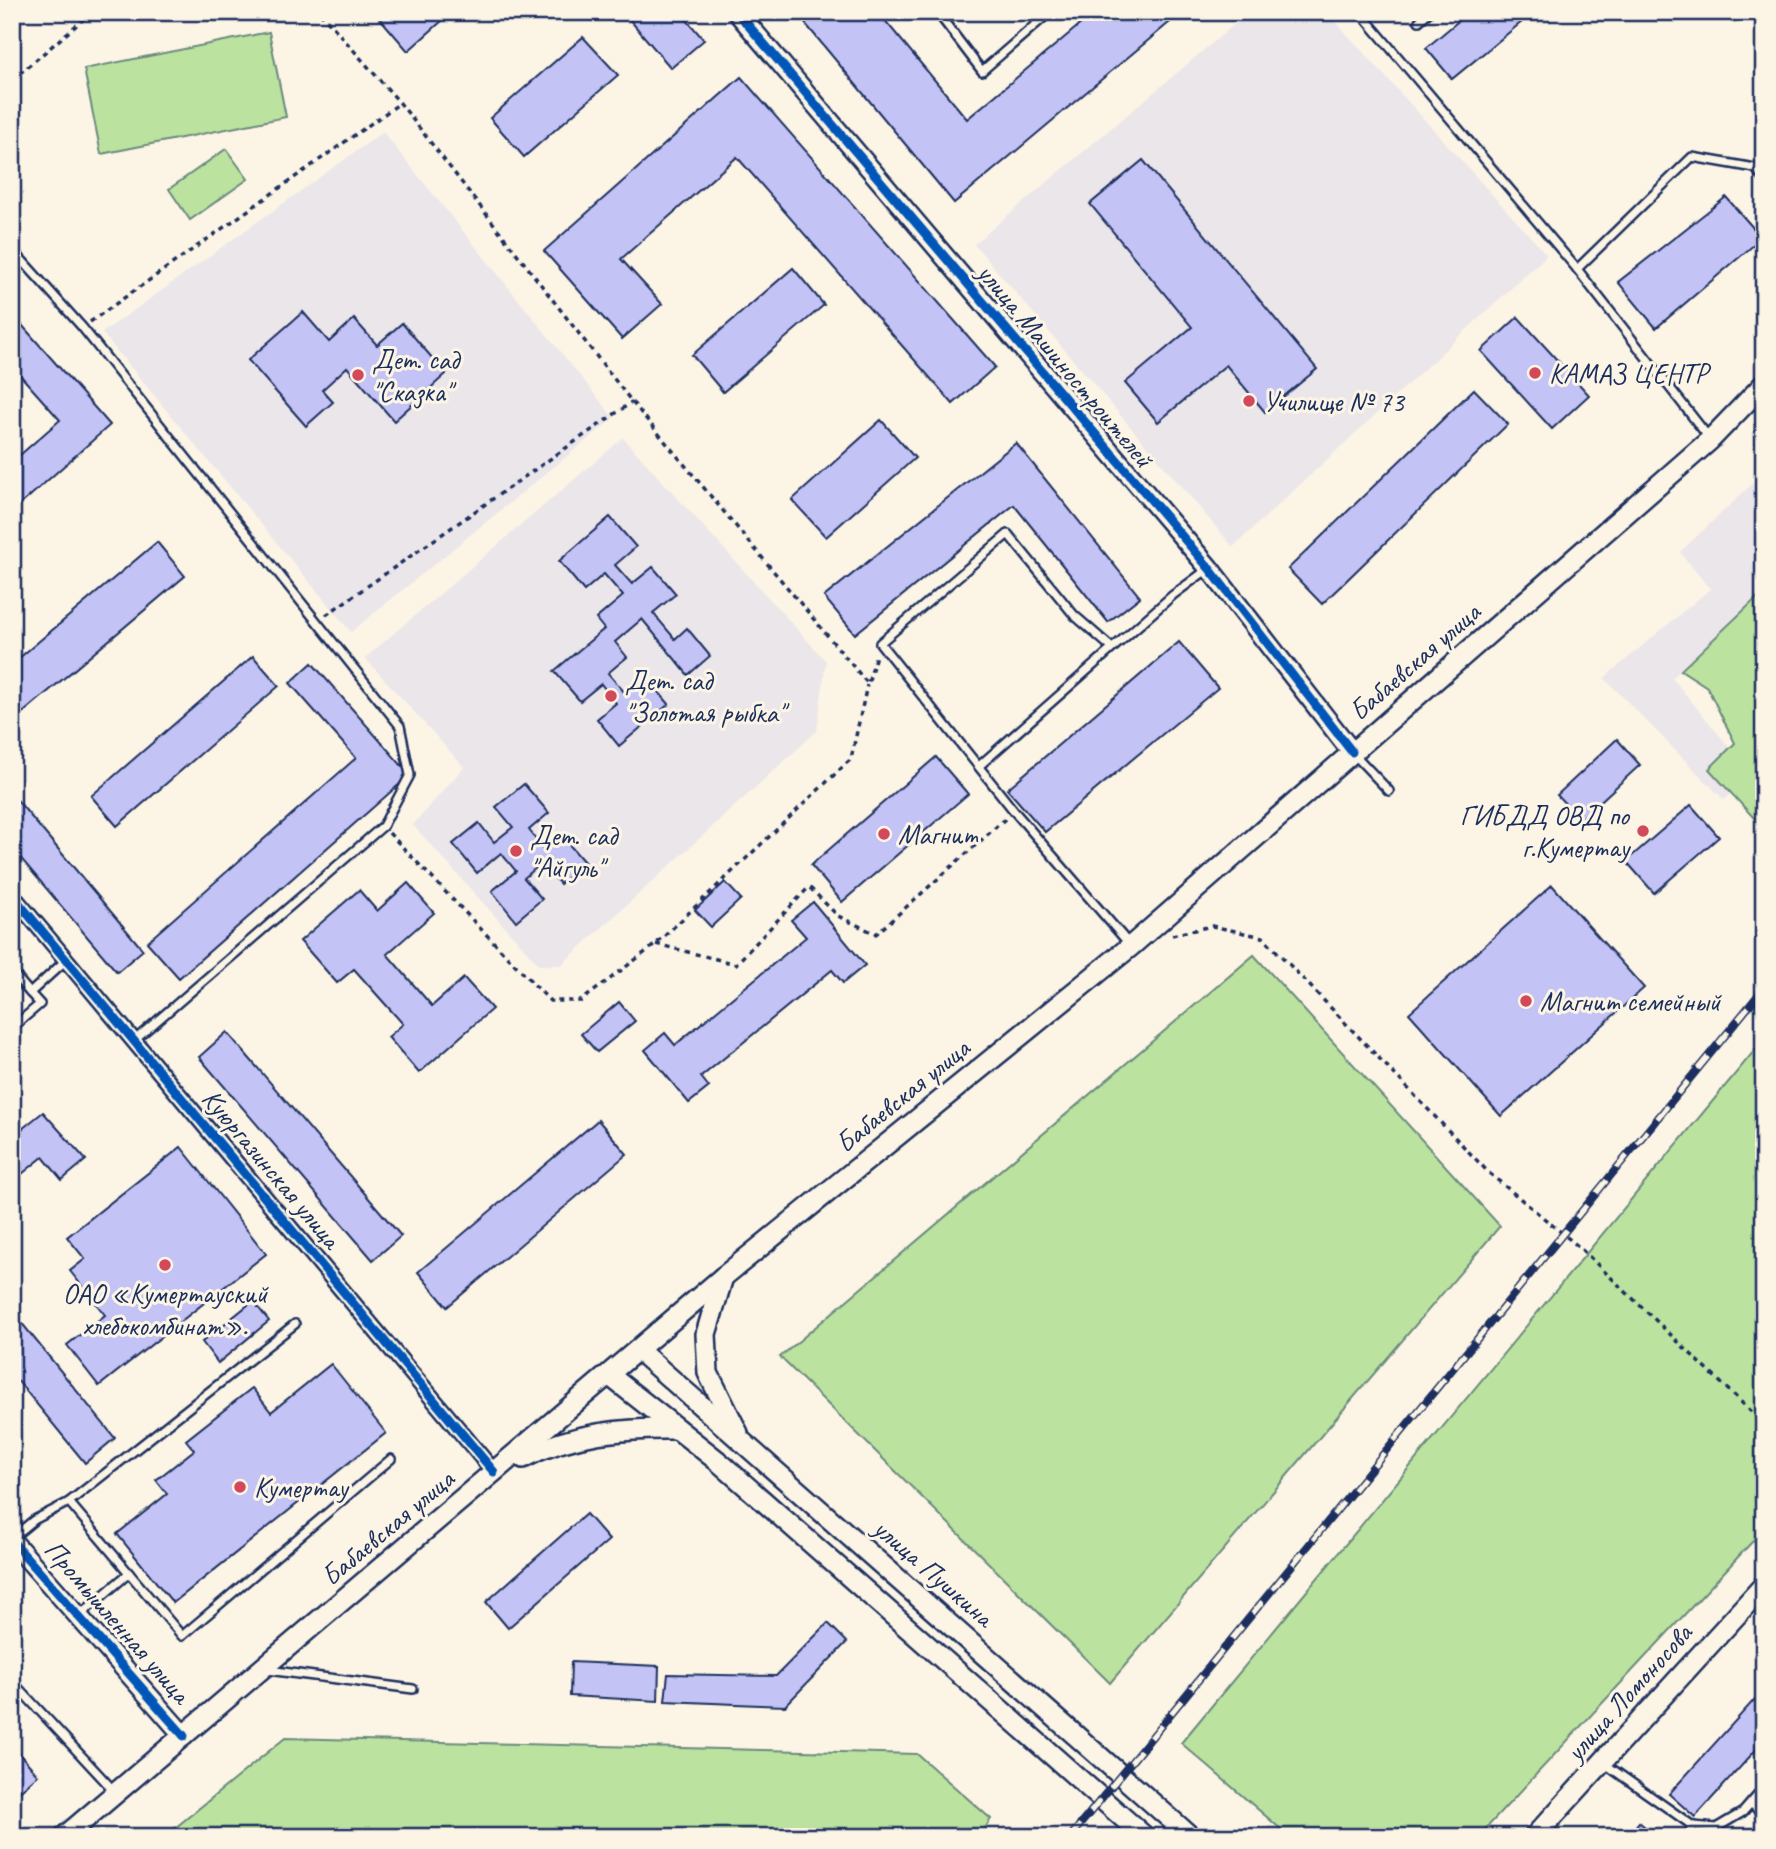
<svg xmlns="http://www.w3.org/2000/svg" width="1776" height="1849" viewBox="0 0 1776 1849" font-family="Caveat,sans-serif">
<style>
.built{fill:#ebe6ea}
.green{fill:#bbe39f;stroke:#6b897e;stroke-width:2}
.building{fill:#c4c3f6;stroke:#1b2f5e;stroke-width:2}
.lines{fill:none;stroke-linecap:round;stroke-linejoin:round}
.service-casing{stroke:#1b2f5e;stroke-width:12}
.minor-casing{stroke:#1b2f5e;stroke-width:19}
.tertiary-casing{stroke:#1b2f5e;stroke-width:23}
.secondary-casing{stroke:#1b2f5e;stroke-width:24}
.path{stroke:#1b2f5e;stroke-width:3.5;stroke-dasharray:5 5;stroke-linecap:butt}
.service{stroke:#fcf5e5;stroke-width:7}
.minor{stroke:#fcf5e5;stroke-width:14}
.tertiary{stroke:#fcf5e5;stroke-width:18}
.secondary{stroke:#fcf5e5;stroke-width:19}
.rail-casing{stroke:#1b2f5e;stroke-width:8}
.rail{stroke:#fcf5e5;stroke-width:5;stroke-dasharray:16;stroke-linecap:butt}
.cycleway-casing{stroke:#fcf5e5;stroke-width:13}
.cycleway{stroke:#0057b8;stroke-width:9}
.poi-dot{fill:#d1495b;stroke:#fcf5e5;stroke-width:2.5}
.labels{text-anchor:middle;stroke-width:6;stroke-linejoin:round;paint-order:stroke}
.poi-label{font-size:28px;fill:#1b2f5e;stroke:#fcf5e5;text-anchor:start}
.street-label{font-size:28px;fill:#1b2f5e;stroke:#fcf5e5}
</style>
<rect width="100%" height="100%" fill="#fcf5e5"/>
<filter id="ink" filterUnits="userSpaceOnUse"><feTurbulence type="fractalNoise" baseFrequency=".0143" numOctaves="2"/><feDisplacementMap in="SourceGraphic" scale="14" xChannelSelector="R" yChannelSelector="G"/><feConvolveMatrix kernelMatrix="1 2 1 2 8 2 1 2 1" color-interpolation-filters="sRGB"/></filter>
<g filter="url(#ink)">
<g class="built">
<path d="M1249,12H1327L1547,255L1233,547L974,244Z"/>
<path d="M383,132L614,418L351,632L102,333Z"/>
<path d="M623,438L826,661L817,731L561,965H539L413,825L464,767L365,658Z"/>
<path d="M1764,473V591L1672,678L1751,773L1724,800L1604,678L1710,589L1680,552Z"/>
</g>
<g class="green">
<path d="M269,32L286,117L101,154L84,69Z"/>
<path d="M226,149L248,179L190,220L169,189Z"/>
<path d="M1764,591V829L1709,769L1735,743L1707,687L1681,670Z"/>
<path d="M1254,955L1500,1226L1110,1683L780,1357Z"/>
<path d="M1764,1039V1529L1478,1837H1290L1181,1743Z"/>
<path d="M285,1738L917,1754L991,1819L979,1837H164Z"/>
</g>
<g class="building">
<path d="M382,12H452L408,51L378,16Z"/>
<path d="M623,12H680L704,40L671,68Z"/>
<path d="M803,12H878L967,119L1095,12H1182L954,203L799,16Z"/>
<path d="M1469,12H1534L1452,79L1426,48Z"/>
<path d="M583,37L618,75L524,157L490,118Z"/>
<path d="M741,77L995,367L953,404L737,157L621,259L662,304L622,339L544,251Z"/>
<path d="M1143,160L1317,369L1265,412L1226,365L1158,422L1125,383L1192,327L1090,204Z"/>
<path d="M1726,197L1762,238L1656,328L1618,282Z"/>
<path d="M793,268L824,305L723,392L692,355Z"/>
<path d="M303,312L329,342L354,319L377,345L402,323L446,374L394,421L347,367L322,390L333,402L306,426L248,360Z"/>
<path d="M1518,317L1589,395L1552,429L1481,351Z"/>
<path d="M21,324L110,425L12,512V462L60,420L12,366V331Z"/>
<path d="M1474,389L1508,424L1322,604L1288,569Z"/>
<path d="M881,420L915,458L826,537L792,500Z"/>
<path d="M1016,443L1140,597L1108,622L1014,505L855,634L824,597Z"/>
<path d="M610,517L636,547L615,565L632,584L653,567L676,594L653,613L675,639L687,628L710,656L688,675L642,619L615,642L627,657L608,673L625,693L645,676L669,704L619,746L597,719L616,703L601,684L580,701L554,671L604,629L596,619L623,596L604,574L584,591L559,561Z"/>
<path d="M157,542L185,576L12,722V664Z"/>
<path d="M1179,642L1218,688L1045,832L1007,789Z"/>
<path d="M253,656L279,686L117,826L91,796Z"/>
<path d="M312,663L410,775L179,978L147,942L356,758L290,683Z"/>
<path d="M1617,739L1640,765L1580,820L1557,795Z"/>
<path d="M936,757L968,794L842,902L811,865Z"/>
<path d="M524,784L549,813L529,830L543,848L560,834L585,863L560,884L542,863L524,878L542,899L516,921L492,891L516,871L501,853L477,873L453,844L479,823L494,842L513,827L496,807Z"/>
<path d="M12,794L143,950L117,972L12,848Z"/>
<path d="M1691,805L1719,837L1654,893L1626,861Z"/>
<path d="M725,882L741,899L711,927L695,910Z"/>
<path d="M408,883L434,913L387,954L432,1006L464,978L492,1009L419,1073L388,1037L403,1024L354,969L337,983L300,941L359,890L377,911Z"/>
<path d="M1552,885L1644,988L1501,1116L1409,1013Z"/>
<path d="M813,902L865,965L843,983L832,970L701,1077L709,1087L689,1103L645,1050L665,1033L675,1045L806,937L791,920Z"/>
<path d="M619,1002L635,1021L597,1052L581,1034Z"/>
<path d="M227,1032L401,1236L373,1260L199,1057Z"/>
<path d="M43,1112L86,1160L62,1180L43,1157L12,1182V1137Z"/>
<path d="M598,1120L627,1154L447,1307L418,1272Z"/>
<path d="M181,1147L266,1254L99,1386L67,1345L105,1315L70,1271L85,1259L67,1237Z"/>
<path d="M253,1301L269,1321L218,1363L202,1342Z"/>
<path d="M12,1311L115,1438L85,1463L12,1374Z"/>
<path d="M331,1364L386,1433L173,1603L117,1534L167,1494L156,1480L194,1450L186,1440L252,1388L271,1412Z"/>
<path d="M586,1514L609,1540L508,1628L486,1602Z"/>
<path d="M828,1623L847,1642L785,1706L665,1701L668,1674L776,1676Z"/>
<path d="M571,1662L659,1666L658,1701L570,1696Z"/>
<path d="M1764,1689V1741L1695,1817L1669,1794Z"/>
<path d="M12,1745L38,1775L12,1798Z"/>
<path d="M1639,1822L1657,1837H1627Z"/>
</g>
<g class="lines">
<defs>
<g id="service">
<path d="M937,12L982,71L1050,12"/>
<path d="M1360,12L1577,269L1710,439"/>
<path d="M1419,21L1429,12"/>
<path d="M12,249L82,327L400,726L410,775L383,826L136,1039"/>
<path d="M1577,269L1692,157L1755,168L1764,179"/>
<path d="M1112,648L1074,615L1008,534L880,643L1014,811L1130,945"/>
<path d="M1353,753L1389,791"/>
<path d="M979,766L1173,595L1208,569"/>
<path d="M12,972L30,993"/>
<path d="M12,1028L40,1004L30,993L66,960"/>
<path d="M12,1538L34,1520L69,1502"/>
<path d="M129,1573L69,1502L295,1324"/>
<path d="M79,1616L129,1573L182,1636L391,1459"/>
<path d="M268,1670L413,1689"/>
<path d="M12,1681L116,1793"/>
<path d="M1605,1764L1693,1826L1687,1837"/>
<path d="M1751,1803L1764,1816"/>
<path d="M1693,1826L1716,1828L1743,1812L1764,1788"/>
</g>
<path id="minor" d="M12,895L494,1472"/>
<g id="tertiary">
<path d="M737,12L1209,568L1352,752"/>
<path d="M12,1541L184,1736"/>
</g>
<g id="secondary">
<path d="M723,1277L706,1334L708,1373L738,1433"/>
<path d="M638,1350L1191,1837"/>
<path d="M609,1375L719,1462L1145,1837"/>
<path d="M523,1458C572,1433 624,1428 677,1429"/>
<path d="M64,1837L723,1277L1131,946L1710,440L1764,384"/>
<path d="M1534,1837L1764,1585"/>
</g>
</defs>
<use href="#service" class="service-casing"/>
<use href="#minor" class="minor-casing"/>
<use href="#tertiary" class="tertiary-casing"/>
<use href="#secondary" class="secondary-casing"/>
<g class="path">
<path d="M320,12L400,103L632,402L868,684L876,655"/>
<path d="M12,80L92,12"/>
<path d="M90,322L400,103"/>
<path d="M326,615L632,402"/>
<path d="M389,833L550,1001H581L656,944L851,759L867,685"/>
<path d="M1172,935L1212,926L1263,937L1489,1173L1579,1247L1764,1424"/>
<path d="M656,944L736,964L809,887L838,916L876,934L1005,819"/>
</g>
<use href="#service" class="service"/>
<use href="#minor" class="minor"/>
<use href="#tertiary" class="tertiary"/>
<use href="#secondary" class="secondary"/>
<defs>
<path id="rail" d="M1070,1837L1764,988"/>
</defs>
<use href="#rail" class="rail-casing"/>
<use href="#rail" class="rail"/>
<defs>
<g id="cycleway">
<path d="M737,12L1209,568L1352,752"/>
<path d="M12,895L494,1472"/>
<path d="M12,1541L184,1736"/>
</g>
</defs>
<use href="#cycleway" class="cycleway-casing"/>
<use href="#cycleway" class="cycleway"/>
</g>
</g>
<g class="poi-dot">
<circle cx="1535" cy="373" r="7"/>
<circle cx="358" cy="375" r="7"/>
<circle cx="1249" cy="401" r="7"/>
<circle cx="611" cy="696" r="7"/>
<circle cx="1643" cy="831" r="7"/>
<circle cx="884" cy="834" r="7"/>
<circle cx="516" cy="851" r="7"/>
<circle cx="1526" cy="1001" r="7"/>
<circle cx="165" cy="1265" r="7"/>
<circle cx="240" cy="1487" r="7"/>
</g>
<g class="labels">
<g class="poi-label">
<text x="372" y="369">Дет. сад<tspan x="372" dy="32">"Сказка"</tspan></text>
<text x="1549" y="383">КАМАЗ ЦЕНТР</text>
<text x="1263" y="411">Училище № 73</text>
<text x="625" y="690">Дет. сад<tspan x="625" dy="32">"Золотая рыбка"</tspan></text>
<text x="1629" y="825" text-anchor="end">ГИБДД ОВД по<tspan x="1629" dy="32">г.Кумертау</tspan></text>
<text x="898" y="844">Магнит</text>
<text x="530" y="845">Дет. сад<tspan x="530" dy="32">"Айгуль"</tspan></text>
<text x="1540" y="1011">Магнит семейный</text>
<text x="165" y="1303" text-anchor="middle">ОАО «Кумертауский<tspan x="165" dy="32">хлебокомбинат».</tspan></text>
<text x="254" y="1497">Кумертау</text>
</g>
<g class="street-label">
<text transform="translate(1066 365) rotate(50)" y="10">улица Машиностроителей</text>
<text transform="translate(1414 661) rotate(-41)" y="10">Бабаевская улица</text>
<text transform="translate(902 1095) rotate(-39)" y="10">Бабаевская улица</text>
<text transform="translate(272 1168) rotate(50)" y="10">Куюргазинская улица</text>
<text transform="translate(387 1527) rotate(-40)" y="10">Бабаевская улица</text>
<text transform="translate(934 1572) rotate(41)" y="10">улица Пушкина</text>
<text transform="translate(118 1621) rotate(49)" y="10">Промышленная улица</text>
<text transform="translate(1628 1692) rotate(-48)" y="10">улица Ломоносова</text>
</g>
</g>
<rect width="1776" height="1849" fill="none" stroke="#fcf5e5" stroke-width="42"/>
<rect x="21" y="21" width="1734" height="1807" fill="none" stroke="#1b2f5e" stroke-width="2.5" filter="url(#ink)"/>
</svg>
